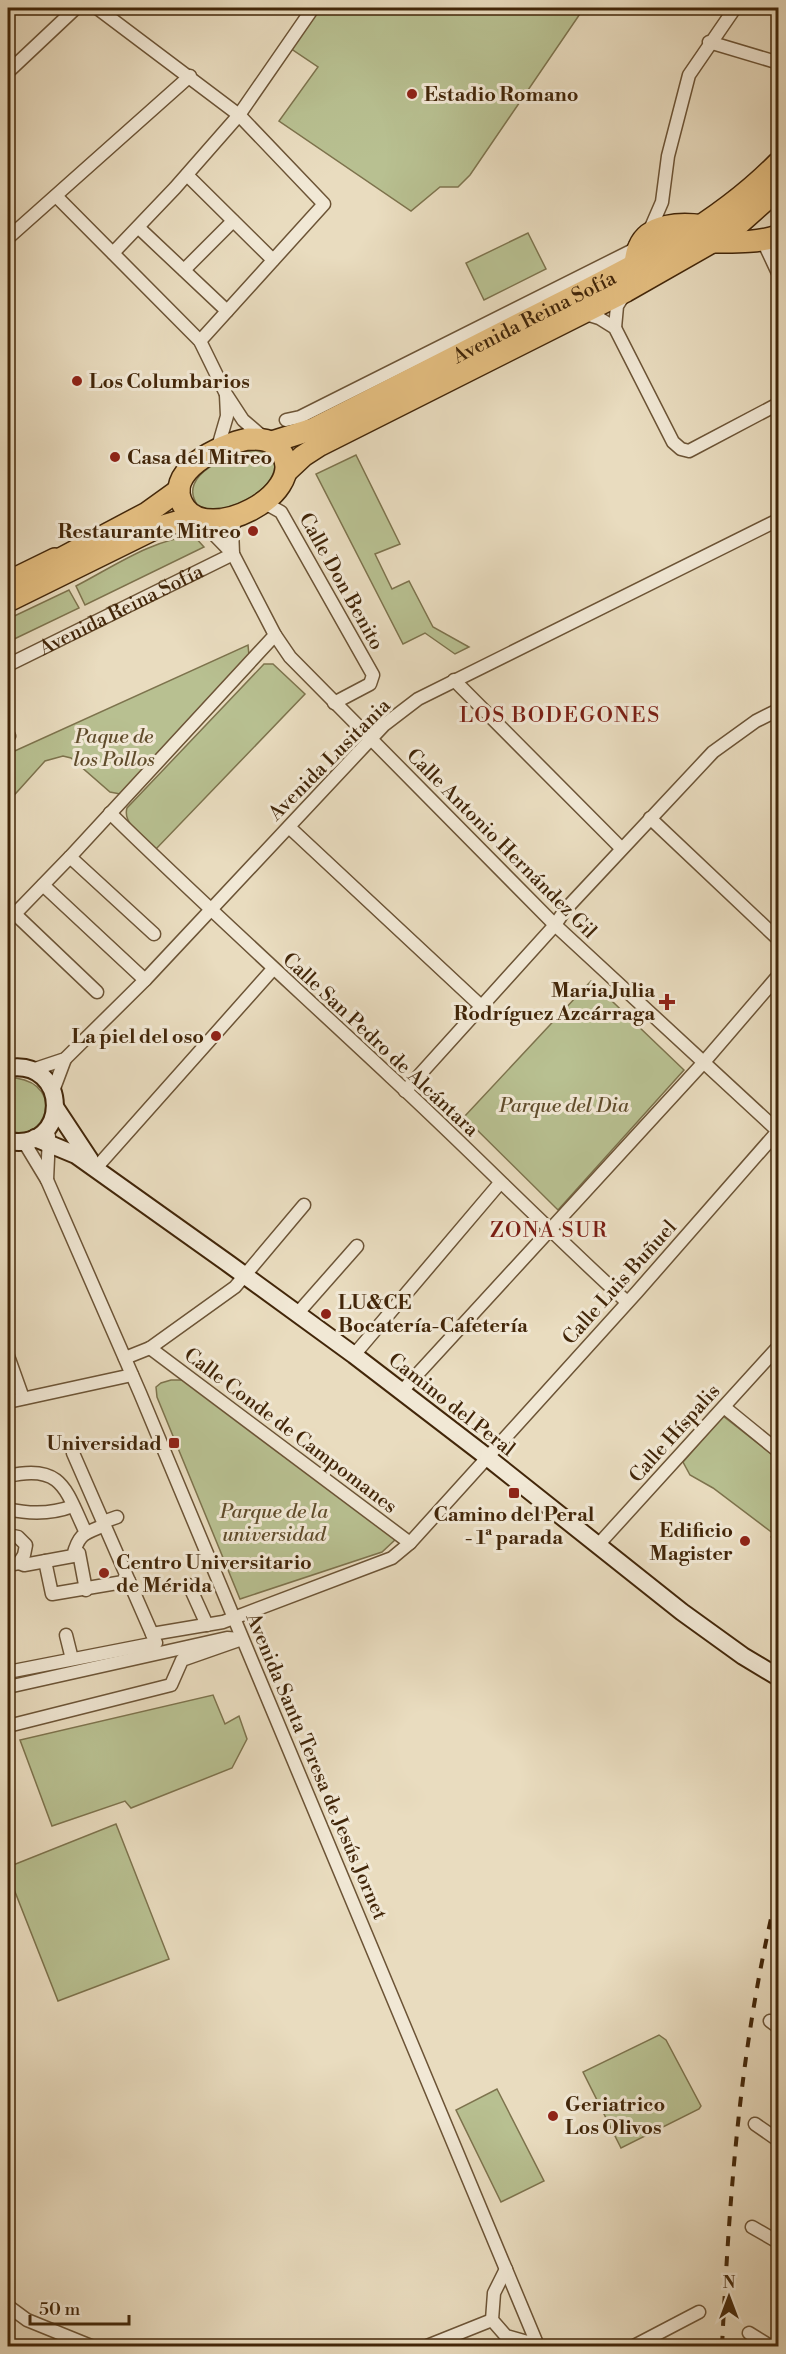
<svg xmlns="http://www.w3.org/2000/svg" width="786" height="2354" viewBox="0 0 786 2354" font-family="'Libre Bodoni',serif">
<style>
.green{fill:#b8c091;stroke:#7d734d;stroke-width:1.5}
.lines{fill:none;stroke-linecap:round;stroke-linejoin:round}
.street-casing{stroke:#6c5436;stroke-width:15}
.secondary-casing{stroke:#422609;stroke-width:20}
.highway-casing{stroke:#422609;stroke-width:24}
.street{stroke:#f1e8d5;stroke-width:12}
.secondary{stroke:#f1e8d5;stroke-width:16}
.highway{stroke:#e4be80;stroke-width:21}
.rail{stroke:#422609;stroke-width:4;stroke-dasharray:10 10;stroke-linecap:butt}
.poi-dot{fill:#8f2418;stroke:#f1e8d5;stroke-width:2}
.labels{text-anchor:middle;stroke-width:6;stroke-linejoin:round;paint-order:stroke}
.poi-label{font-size:20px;font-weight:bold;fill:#422609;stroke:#f1e8d5;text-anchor:start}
.street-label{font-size:20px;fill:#422609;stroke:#f1e8d5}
.park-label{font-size:20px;font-style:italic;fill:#604c2b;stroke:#f1e8d5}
.neighbourhood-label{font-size:21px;letter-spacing:1.5px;fill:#7a1f14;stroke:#f1e8d5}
</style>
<rect width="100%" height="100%" fill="#e9dcbf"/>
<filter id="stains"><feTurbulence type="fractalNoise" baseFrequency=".00333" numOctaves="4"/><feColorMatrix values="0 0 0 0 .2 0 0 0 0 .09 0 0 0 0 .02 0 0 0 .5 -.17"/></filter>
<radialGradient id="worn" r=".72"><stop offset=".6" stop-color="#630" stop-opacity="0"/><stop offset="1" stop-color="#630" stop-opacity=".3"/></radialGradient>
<g class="green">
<path d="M315,8H584L470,175L458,187H440L411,211L279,121L318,67L287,46Z"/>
<path d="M528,233L546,269L484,300L466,263Z"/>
<path d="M256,450L269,454L275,466C272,494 223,518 198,506C175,474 233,453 256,450Z"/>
<path d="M356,455L400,544L375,554L392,589L409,581L433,627L469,647L455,654L425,633L403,644L316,474Z"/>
<path d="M194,536L204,547L85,605L76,586C113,567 152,539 194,536Z"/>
<path d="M69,590L79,608L8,642V619Z"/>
<path d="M248,645L249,656L120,794L110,792L71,758L63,756L45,761L8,802V754Z"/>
<path d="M264,664H273L305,694L156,849C145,838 122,824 127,808Z"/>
<path d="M591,981L684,1070L558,1210L464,1117Z"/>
<path d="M16,1078C68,1086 43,1147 8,1130V1080Z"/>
<path d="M171,1380H183L397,1538L382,1552L240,1599L157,1397L156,1387L161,1383Z"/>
<path d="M723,1416L778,1459V1543L771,1537L774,1534L713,1488L690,1475L683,1462Z"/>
<path d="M213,1695L225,1724L239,1716L247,1739L232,1768L131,1808L125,1801L52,1826L20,1740Z"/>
<path d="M116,1824L169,1959L58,2001L8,1874V1867Z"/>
<path d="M659,2035L666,2040L701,2106L699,2109L621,2148L583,2072Z"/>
<path d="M497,2089L544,2181L501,2202L456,2110Z"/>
</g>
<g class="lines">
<defs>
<g id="street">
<path d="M97,8L239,115L324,204L200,341"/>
<path d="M709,42L776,62L778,59"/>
<path d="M8,72L76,8"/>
<path d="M187,175L273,260"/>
<path d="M56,196L200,341L226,394L243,420L265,439"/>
<path d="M139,228L227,311"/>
<path d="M649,232L662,202L668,156L689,75L735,8"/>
<path d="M8,238L190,76"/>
<path d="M763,241L778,273"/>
<path d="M113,253L175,188L239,115L313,8"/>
<path d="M184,270L233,221"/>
<path d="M583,313L599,318L615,328L673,442L681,449L689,451L778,404"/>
<path d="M615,328L617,306L624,295"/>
<path d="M286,420L300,417L639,247"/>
<path d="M218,447L227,416L226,395"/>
<path d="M263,502L281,512L373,675L370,684L334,703"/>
<path d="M238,516L232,529L233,554L275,635L290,657L555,925L778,1131"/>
<path d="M200,520L233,554"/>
<path id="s1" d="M8,665L233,554"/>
<path d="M454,680L621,848"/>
<path d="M8,734L9,736"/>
<path d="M110,813C202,903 297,989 391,1077C471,1151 547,1229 627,1302"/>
<path d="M650,818L778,939"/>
<path d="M289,827L482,1007"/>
<path d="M70,857L154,934"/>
<path d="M43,885L145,980"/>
<path d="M15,914L97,992"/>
<path d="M8,921L70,857L275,635"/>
<path d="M32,1070L65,1059L145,980L384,725L418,699L778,520"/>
<path d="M53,1091L65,1059"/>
<path d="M405,1091L555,925L565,910L713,752L756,721L778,710"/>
<path d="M24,1142L47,1180L140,1393L538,2346"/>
<path d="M96,1168L273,969"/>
<path d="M47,1180L49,1136"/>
<path d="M297,1314L357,1246"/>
<path d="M150,1348L410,1543"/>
<path d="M354,1355L500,1183"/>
<path d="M8,1356L23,1398"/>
<path d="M125,1358L150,1348L235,1287L304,1205"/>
<path d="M402,1391L704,1062L778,976"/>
<path d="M8,1402L132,1375"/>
<path d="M724,1407L778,1451"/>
<path d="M8,1476C63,1463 66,1491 86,1533"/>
<path d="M8,1509C29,1514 52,1514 73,1506"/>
<path d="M103,1522L117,1517"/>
<path d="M8,1535L18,1537L26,1545L24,1555L19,1563L8,1565"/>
<path d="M598,1545L778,1347"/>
<path d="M73,1556L79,1553L86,1590"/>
<path d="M45,1561L52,1594L129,1581"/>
<path d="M19,1563L24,1565L73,1556C79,1533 84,1534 105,1525"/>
<path d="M189,1585L207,1625"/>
<path d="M152,1634L223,1622L392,1558L410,1543L637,1292L778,1131"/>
<path d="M66,1635L72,1659"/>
<path d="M8,1672L156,1643L73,1453"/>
<path d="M8,1687L227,1638L242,1639L182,1660L171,1685L8,1726"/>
<path d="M770,2021L778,2027"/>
<path d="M755,2124L778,2140"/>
<path d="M752,2227L778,2242"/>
<path d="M506,2269L494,2293L492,2320L506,2336L538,2345"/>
<path d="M8,2306L27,2320L91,2346"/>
<path d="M749,2333L770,2346"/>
<path d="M427,2346L492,2320"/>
<path d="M634,2346L699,2312"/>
</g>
<g id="secondary">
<path d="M8,1068C70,1058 71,1153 8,1141"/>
<path d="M55,1107L90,1160"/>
<path d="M35,1138L76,1155L229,1264L354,1355L487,1457L682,1612L743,1656L778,1677"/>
</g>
<g id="highway">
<path d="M712,242C735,242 756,243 778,236"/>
<path d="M634,266C636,260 636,253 639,247C649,223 682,223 703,226"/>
<path d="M248,439C264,439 275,440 283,455C304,495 210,543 185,508C159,472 222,444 248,439Z"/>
<path id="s2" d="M272,442L313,429C391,390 468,350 545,311C628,269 712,230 778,163"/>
<path d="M287,471L303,456L320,445L626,291L712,242L741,222L778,189"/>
<path d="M45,567L147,513L179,490"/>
<path d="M8,582L55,559"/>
<path d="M8,601L156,528L194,517"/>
</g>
</defs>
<use href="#street" class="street-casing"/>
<use href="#secondary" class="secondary-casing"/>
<use href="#highway" class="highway-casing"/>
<use href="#street" class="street"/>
<use href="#secondary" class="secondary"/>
<use href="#highway" class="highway"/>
<path class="rail" d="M722,2346C730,2189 740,2043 778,1889"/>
</g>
<g class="poi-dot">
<circle cx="412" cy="94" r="6"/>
<circle cx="77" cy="381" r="6"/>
<circle cx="115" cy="457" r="6"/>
<circle cx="253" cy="531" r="6"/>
<path d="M664 993h6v6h6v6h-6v6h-6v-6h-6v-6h6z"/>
<circle cx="216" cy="1036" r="6"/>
<circle cx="326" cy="1314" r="6"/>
<rect x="168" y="1437" width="12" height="12" rx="3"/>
<rect x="508" y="1487" width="12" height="12" rx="3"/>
<circle cx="745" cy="1541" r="6"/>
<circle cx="104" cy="1573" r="6"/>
<circle cx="553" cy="2116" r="6"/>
</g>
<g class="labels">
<g class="poi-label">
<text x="424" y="101">Estadio Romano</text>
<text x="89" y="388">Los Columbarios</text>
<text x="127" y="464">Casa del Mitreo</text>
<text x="241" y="538" text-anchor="end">Restaurante Mitreo</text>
<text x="655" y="997" text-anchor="end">Maria Julia<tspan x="655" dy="23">Rodríguez Azcárraga</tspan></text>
<text x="204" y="1043" text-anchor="end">La piel del oso</text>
<text x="338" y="1309">LU&amp;CE<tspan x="338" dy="23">Bocatería-Cafetería</tspan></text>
<text x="162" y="1450" text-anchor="end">Universidad</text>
<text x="514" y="1521" text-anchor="middle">Camino del Peral<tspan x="514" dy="23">- 1ª parada</tspan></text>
<text x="733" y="1537" text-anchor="end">Edificio<tspan x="733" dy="23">Magister</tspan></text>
<text x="116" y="1569">Centro Universitario<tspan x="116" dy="23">de Mérida</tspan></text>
<text x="565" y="2111">Geriatrico<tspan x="565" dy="23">Los Olivos</tspan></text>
</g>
<g class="street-label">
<text dy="7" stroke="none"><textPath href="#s2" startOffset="291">Avenida Reina Sofía</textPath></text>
<text transform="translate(342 581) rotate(61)" y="7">Calle Don Benito</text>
<text dy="7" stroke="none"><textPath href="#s1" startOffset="126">Avenida Reina Sofía</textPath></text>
<text transform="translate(329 759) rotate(-45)" y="7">Avenida Lusitania</text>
<text transform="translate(502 843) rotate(45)" y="7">Calle Antonio Hernández Gil</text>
<text transform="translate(381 1044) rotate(43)" y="7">Calle San Pedro de Alcántara</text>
<text transform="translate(619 1282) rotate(-48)" y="7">Calle Luis Buñuel</text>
<text transform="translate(452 1404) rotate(38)" y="7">Camino del Peral</text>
<text transform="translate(291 1430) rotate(37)" y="7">Calle Conde de Campomanes</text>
<text transform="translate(674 1433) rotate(-48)" y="7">Calle Híspalis</text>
<text transform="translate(317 1766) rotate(67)" y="7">Avenida Santa Teresa de Jesús Jornet</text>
</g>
<g class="park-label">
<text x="114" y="743">Paque de<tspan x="114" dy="23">los Pollos</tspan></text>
<text x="564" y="1112">Parque del Dia</text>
<text x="274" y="1518">Parque de la<tspan x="274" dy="23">universidad</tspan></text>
</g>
<g class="neighbourhood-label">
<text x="560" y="722">LOS BODEGONES</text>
<text x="549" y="1237">ZONA SUR</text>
</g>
</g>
<rect width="786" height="2354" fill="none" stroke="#e9dcbf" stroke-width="30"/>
<rect x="9" y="9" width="768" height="2336" fill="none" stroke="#422609" stroke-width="3"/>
<rect x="15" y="15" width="756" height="2324" fill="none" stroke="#422609" stroke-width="1.5"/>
<g transform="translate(729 2297)" stroke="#f1e8d5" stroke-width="4.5" paint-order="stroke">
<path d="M0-4.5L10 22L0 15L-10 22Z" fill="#422609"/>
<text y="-9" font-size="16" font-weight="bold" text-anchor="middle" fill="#422609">N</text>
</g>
<path d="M30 2315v9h99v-9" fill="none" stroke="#422609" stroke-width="3"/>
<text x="39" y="2315" font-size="18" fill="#422609" stroke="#f1e8d5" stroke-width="4.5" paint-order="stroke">50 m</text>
<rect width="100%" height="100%" filter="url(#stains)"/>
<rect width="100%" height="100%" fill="url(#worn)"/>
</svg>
